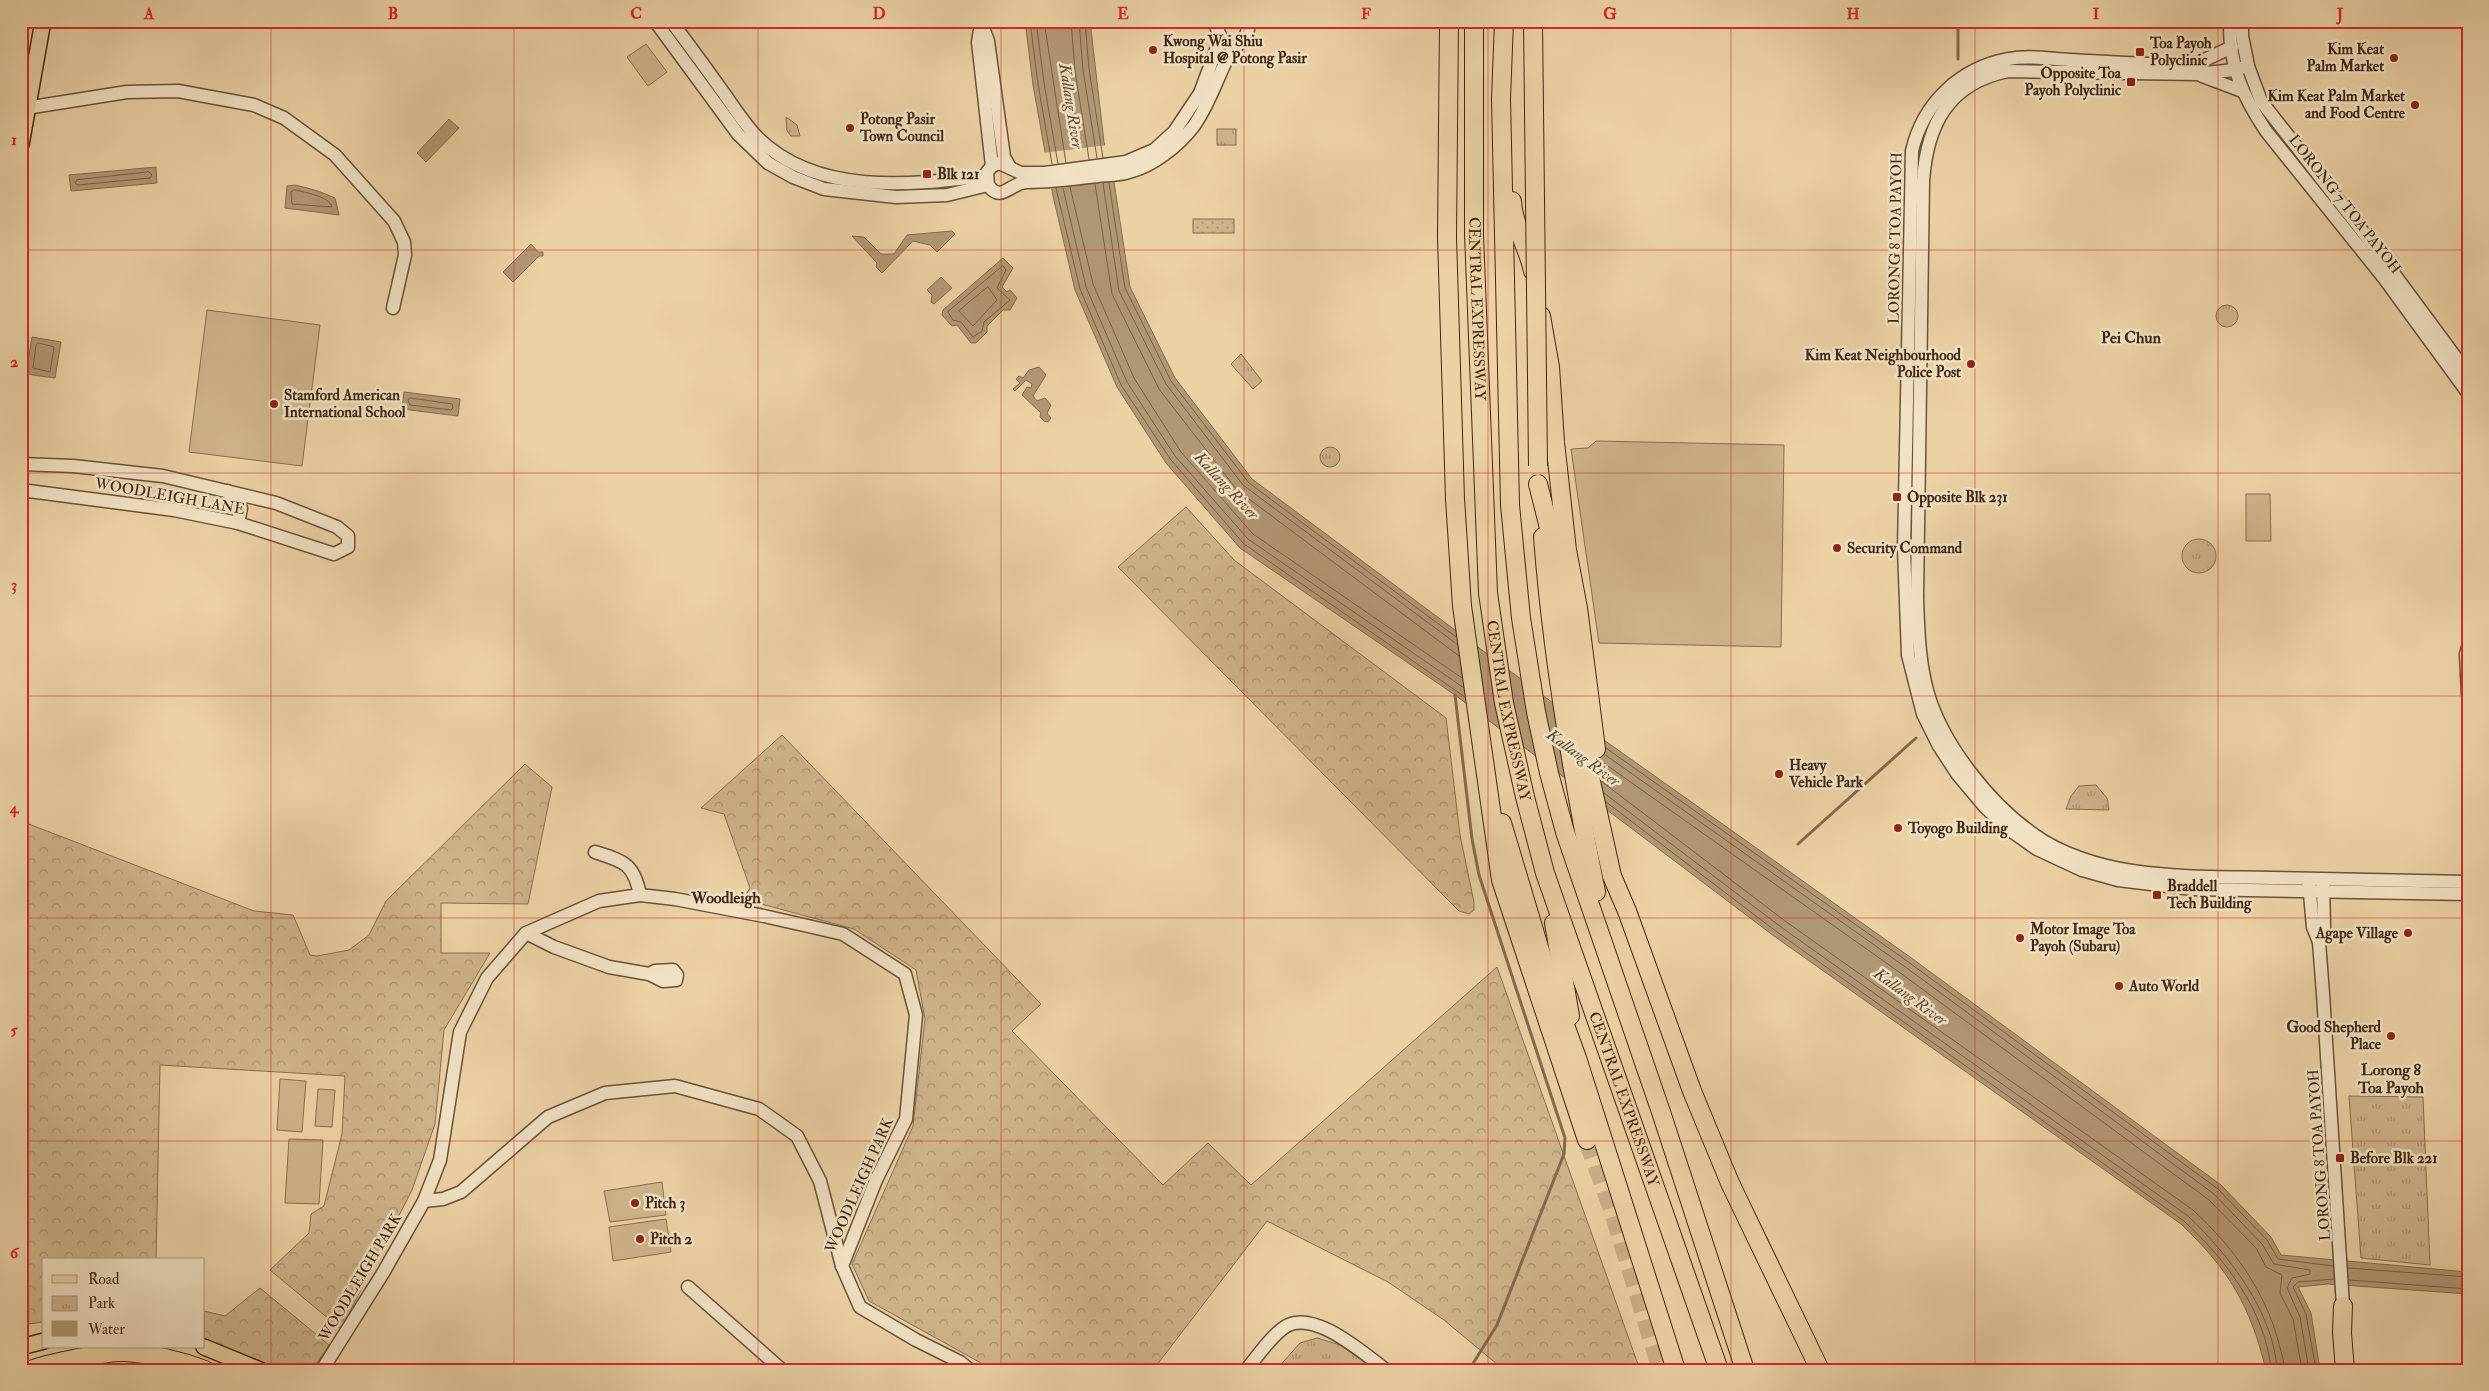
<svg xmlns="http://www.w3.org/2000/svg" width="2489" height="1391" viewBox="0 0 2489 1391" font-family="'IM FELL Double Pica',serif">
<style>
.grass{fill:#ceb58c;stroke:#876e50}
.forest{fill:url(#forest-crowns);stroke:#876e50}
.park{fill:url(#park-tufts);stroke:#876e50}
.garden{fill:url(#garden-dots);stroke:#876e50}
.water{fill:#b19874;stroke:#846b4e}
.pier{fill:#ebd2a5}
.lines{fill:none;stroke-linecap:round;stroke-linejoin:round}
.shore{stroke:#786044;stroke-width:1}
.stream{stroke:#846b4e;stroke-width:3}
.highway-tunnel{stroke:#c9b088;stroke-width:18;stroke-dasharray:18 9;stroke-linecap:butt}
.minor-casing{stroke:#6b5238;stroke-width:15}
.major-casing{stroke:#402714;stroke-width:18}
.highway-casing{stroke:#402714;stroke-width:20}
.minor{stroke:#f2e2c4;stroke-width:12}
.major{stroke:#ebd2a5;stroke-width:15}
.highway{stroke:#ebd2a5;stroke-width:18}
.highway-bridge-casing{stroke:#402714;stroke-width:20;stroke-linecap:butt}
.highway-bridge{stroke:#ebd2a5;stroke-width:18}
.grid{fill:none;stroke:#d62828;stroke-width:1;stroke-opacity:0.55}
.poi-dot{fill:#8f2418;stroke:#f2e2c4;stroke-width:2}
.labels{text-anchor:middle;stroke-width:5;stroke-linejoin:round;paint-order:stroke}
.poi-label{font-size:15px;font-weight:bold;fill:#402714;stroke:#f2e2c4;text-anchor:start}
.street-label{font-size:15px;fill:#402714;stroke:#f2e2c4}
.water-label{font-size:16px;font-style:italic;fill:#624931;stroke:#f2e2c4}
.neighbourhood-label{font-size:16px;font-weight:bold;fill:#402714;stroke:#f2e2c4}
.neatline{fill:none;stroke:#d62828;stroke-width:2}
.grid-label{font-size:16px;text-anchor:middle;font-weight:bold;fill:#d62828}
</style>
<defs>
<pattern id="forest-crowns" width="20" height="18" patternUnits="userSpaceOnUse" patternTransform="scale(1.25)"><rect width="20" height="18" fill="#ceb58c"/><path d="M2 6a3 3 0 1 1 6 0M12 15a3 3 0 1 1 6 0" fill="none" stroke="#a99371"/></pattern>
<pattern id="park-tufts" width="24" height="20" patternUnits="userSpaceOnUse" patternTransform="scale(1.25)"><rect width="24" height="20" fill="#ceb58c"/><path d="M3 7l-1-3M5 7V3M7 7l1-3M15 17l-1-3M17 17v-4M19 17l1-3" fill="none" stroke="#a99371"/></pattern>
<pattern id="garden-dots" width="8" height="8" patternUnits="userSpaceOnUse" patternTransform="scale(1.25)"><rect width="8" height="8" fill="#ceb58c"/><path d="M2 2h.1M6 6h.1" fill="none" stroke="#a99371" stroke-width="1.8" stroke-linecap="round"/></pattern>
</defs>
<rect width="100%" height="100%" fill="#ebd2a5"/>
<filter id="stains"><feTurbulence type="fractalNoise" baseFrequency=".004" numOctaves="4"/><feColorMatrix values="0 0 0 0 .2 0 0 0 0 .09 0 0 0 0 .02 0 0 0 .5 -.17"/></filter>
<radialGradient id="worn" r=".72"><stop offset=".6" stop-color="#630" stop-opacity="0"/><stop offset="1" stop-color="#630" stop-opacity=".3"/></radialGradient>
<g class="grass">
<path d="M646,44L667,72L648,86L627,57Z"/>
<path d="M207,310L320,325L302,466L189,452Z"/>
<path d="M1596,441L1784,445L1781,647L1599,643L1571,449L1588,448Z"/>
<path d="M2246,494H2270L2271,541H2246Z"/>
<path d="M280,1079L306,1081L302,1132L277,1130Z"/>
<path d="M318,1089L335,1090L332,1127L315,1126Z"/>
<path d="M289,1139L323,1140L319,1204L285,1203Z"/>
<path d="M662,1182L666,1215L610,1222L604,1191Z"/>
<path d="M666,1219L671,1252L613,1261L609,1227Z"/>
</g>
<g class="forest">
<path d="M1186,507L1234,560L1446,718L1460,835L1474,902V910L1469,914L1459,911L1118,567Z"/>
<path d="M782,735L1041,1004L1012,1031L1163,1185L1208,1143L1251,1185L1497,967L1640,1370H1504L1444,1320L1388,1282L1267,1221L1153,1370H987L981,1363L869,1301L852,1264L913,1126L925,1019L916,970L854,929L743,899L750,888L724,814L701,808Z"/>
<path d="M525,764L552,787L528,904L441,903V953H490L444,1030L435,1124L412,1190L341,1329L270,1270L309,1233L311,1214L324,1206L342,1134L345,1076L160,1065L156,1260H44V1322L21,1325V821L254,911L293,915L310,955L317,956L349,950L369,935L386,901Z"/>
<path d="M260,1288L329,1345L312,1370H283L204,1339V1311L225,1316Z"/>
</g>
<g class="park">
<path d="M786,117L797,125L800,136H791L787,131Z"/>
<rect x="1217" y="129" width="19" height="16"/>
<circle cx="2227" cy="316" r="11"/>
<path d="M1241,354L1262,381L1253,389L1231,364Z"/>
<circle cx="1330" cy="457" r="10"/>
<circle cx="2199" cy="556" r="17"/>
<path d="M2096,785L2107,798L2109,810L2066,809L2071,796L2079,786Z"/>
<path d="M2349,1096L2423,1097L2430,1265L2361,1258Z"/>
<path d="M1317,1338L1340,1345L1376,1370H1276L1300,1343Z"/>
</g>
<rect class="garden" x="1193" y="219" width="41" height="14"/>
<g class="water">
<path d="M1025,21H1090L1104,142L1114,182L1130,287L1175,378L1252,479L1580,723L1910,957L2221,1185L2271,1237L2281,1255L2468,1272V1294L2328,1284L2298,1287L2311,1313L2320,1370H2266C2250,1305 2229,1270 2181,1224L1774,936L1455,695L1240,548L1166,463L1117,387L1075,290L1053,196L1033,85Z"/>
<path d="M449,119L459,128L426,162L417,153Z"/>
<path d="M156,167L157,183L71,191L69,175Z"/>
<path d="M295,185C309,188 322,192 335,198L339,215L285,208L287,186Z"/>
<path d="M952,231L955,234L937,252L930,245L913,241L882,273L876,267L877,263L852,236L864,237L881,254H894L907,235Z"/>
<path d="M531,244L538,252H543V256H539L513,282L503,272Z"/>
<path d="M1003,258L1013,268L1002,287L1007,292L1010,290L1017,298L1010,310H1003L987,326V332L976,343H971L957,325L952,326L942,315L943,310Z"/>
<path d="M941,277L952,288L934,304L931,302L932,295L927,290Z"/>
<path d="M32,337L61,342L55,378L26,374Z"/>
<path d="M1039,367L1046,375L1033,396L1037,401L1045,398L1051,405L1047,413L1051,418L1048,422L1044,421L1040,417L1041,413L1022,395L1027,387L1031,388L1032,384L1026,380L1015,391L1013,389L1020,383L1016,379L1019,376L1023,378L1029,370Z"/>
<path d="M404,392L460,399L458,416L402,409Z"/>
</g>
<path class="pier" d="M1108,145L1116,180L1049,189L1042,153Z"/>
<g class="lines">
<g class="shore">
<path d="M1030,21L1038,84L1052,164"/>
<path d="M1036,21L1044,83L1058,164"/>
<path d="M1044,21L1066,163"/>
<path d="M1071,21L1075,71L1089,159"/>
<path d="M1079,21L1083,70L1097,158"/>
<path d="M1085,21L1089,69L1103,158"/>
<path d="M149,172L152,175L150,178L78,185L75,183L77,180Z"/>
<path d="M1103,183L1119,291L1166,384L1243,485L1458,645"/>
<path d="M1109,183L1125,288L1171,381L1249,483L1456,637"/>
<path d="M1095,184L1112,294L1159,389L1237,490L1459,656"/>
<path d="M1070,187L1093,284L1134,378L1181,452L1253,534L1462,678"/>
<path d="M1056,188L1080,289L1121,385L1171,460L1244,544L1465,697"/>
<path d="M1063,188L1086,287L1127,382L1175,456L1248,539L1464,688"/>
<path d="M295,190C305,192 330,197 332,207L292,204L291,192Z"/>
<path d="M1003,266L1006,270L997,288L1010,300L984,322L982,331L973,337L961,322L953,320L948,312Z"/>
<path d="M988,287L997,300L973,326L959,311Z"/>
<path d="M39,343L54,347L50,372L33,368L36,345Z"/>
<path d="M411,398L452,404L453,408L451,410L410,405L408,400Z"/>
<path d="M1606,748L1907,961L2218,1189L2267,1240L2278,1259L2333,1266"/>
<path d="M1604,754L1904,966L2214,1194L2262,1244L2274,1264L2310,1270V1274L2292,1278L2287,1288L2300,1317L2309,1370"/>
<path d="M1598,759L1899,972L2209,1200L2256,1248L2266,1267L2282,1275L2280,1293L2293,1319L2302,1370"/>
<path d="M1601,781L1785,921L2193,1210C2233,1247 2265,1290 2279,1344C2281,1352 2284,1361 2285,1370"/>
<path d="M1604,793L1781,927L2188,1216C2228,1254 2274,1312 2277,1370"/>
<path d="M1606,802L1777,932L2184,1221C2225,1259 2266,1311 2271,1370"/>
<path d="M2348,1268L2468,1277"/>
<path d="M2349,1280L2468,1289"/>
<path d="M2316,1370L2306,1314L2293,1287L2298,1282L2334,1279"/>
</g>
<g class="stream">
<path d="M1958,59V21"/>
<path d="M1455,695L1472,839L1479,875L1565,1138L1564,1154L1497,1325L1469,1370"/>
<path d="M1798,844L1916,738"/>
</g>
<path class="highway-tunnel" d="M1587,1140L1612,1209L1661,1370"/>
<defs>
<g id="minor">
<path d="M655,21L738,134L768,163L793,177L824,189L896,197L947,195L988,185"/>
<path d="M671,21C689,45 706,68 723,92C734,107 744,124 758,138C817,196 910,185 986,176"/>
<path d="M1218,21L1217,29L1221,37L1200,93L1174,132L1154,150L1126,162L1045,173H1021L999,163L992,166L987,172L988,185C1001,204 1011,182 1027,182C1051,182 1074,179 1098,176C1108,175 1119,175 1129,172C1153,166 1178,146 1193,127C1208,107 1216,81 1227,59C1233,46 1252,37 1248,21"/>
<path d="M2230,21C2229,66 2242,95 2266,131L2384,278L2468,393"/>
<path d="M2242,21V36L2248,66L2261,101L2360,228L2468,374"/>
<path d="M981,22L988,41L1004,157L1009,166"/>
<path d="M981,24L978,42L992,166"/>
<path d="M2232,47L2198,63L2185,65C2147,65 2108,62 2070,60C2050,59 2028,55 2009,59C1960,68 1923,103 1912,151L1904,549L1908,655L1923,714L1939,746L1958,775L1985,807L2010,830L2037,849L2082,870L2118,880L2193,889L2468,894"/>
<path d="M2248,66L2234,70L2197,74L2008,71C1948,83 1927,125 1923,181L1917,597C1918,629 1919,663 1928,694C1943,745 1990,804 2033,834C2060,854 2099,866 2132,871C2178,878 2225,877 2271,878C2337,879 2402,881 2468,882"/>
<path d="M2202,76L2242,91"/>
<path d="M26,108L127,92L178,91L254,105L284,118L335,155L394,221L404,242L405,255L393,308"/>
<path d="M21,464L73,466L163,476L276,503L337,527L348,536V547L334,554L238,523L174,510L21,490"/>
<path d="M227,491L241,508L238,523"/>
<path d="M2468,647L2466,654L2468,695"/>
<path d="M595,852C623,861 634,863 640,895"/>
<path d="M2309,883L2313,927L2319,942L2323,994L2343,1306"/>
<path d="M526,933L554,947L609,967L649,974L663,981L676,980L677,975L673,970L655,971L649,974"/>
<path d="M2319,942L2324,927L2323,883"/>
<path d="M424,1201L443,1199L461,1192L548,1117L605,1093L675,1086L759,1109L797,1136L820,1181L842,1266L860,1307L916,1340L960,1362L970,1370"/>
<path d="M688,1287L782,1370"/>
<path d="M322,1370L383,1273L424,1201L440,1160L460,1032L487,978L526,933L599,901L640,895L675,899L764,916L843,934L905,974L916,1015L906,1119L876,1180L842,1266"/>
<path d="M1246,1370C1257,1357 1268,1340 1282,1329C1310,1305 1363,1353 1386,1370"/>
</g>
<g id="major">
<path d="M21,145L43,21"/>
<path d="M21,1347L44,1341"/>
<path d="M204,1347L260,1370"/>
</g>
<g id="highway">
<path d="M1449,21L1447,237L1455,499L1462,606L1501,880L1587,1140"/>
<path id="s1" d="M1474,21V234L1488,593L1504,703L1525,797L1545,873L1719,1370"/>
<path d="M1504,21L1501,99L1510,505L1521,618L1536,712L1549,773L1565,832L1661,1112L1745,1370"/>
<path d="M1512,201C1513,225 1528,247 1533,271"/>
<path d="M1541,316L1550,367L1555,442L1567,550L1578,608L1596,749"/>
<path d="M1538,484L1558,564L1588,768L1612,876L1627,911L1692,1091L1730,1183L1820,1370"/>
<path d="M1543,537C1552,656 1572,774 1596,892"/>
<path d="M1502,823L1550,984L1577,1058L1676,1370"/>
<path d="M1554,923L1570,1016"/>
<path d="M2343,1306L2342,1333L2345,1370"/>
<path d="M31,1370C48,1363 108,1351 126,1352C152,1354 181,1361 205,1370"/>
</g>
</defs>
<use href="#minor" class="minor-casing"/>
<use href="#major" class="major-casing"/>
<use href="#highway" class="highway-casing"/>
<use href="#minor" class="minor"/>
<use href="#major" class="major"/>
<use href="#highway" class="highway"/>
<defs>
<path id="highway-bridge" d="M1533,21L1538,466"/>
</defs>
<use href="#highway-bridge" class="highway-bridge-casing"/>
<use href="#highway-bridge" class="highway-bridge"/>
</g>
<path class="grid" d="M271,21V1370M514,21V1370M758,21V1370M1001,21V1370M1244,21V1370M1488,21V1370M1731,21V1370M1975,21V1370M2218,21V1370M21,250H2468M21,473H2468M21,696H2468M21,918H2468M21,1141H2468"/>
<g class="poi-dot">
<circle cx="1153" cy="50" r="5"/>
<rect x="2135" y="47" width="10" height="10" rx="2.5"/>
<circle cx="2394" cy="58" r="5"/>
<rect x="2126" y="77" width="10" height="10" rx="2.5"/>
<circle cx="2415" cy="105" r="5"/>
<circle cx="850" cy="128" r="5"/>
<rect x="922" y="169" width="10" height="10" rx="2.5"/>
<circle cx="1971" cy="364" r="5"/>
<circle cx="274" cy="404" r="5"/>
<rect x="1892" y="492" width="10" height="10" rx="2.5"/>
<circle cx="1837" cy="548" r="5"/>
<circle cx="1779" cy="774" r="5"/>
<circle cx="1898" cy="828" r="5"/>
<rect x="2152" y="890" width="10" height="10" rx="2.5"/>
<circle cx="2408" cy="933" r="5"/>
<circle cx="2020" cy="938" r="5"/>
<circle cx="2119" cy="986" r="5"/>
<circle cx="2391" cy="1036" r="5"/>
<rect x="2335" y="1153" width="10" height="10" rx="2.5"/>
<circle cx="635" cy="1203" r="5"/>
<circle cx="640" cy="1239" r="5"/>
</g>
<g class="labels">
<g class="poi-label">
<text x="1163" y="46">Kwong Wai Shiu<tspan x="1163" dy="17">Hospital @ Potong Pasir</tspan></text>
<text x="2150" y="48">Toa Payoh<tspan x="2150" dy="17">Polyclinic</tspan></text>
<text x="2384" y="54" text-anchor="end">Kim Keat<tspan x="2384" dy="17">Palm Market</tspan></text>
<text x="2121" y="78" text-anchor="end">Opposite Toa<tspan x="2121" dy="17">Payoh Polyclinic</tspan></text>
<text x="2405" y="101" text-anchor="end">Kim Keat Palm Market<tspan x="2405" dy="17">and Food Centre</tspan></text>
<text x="860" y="124">Potong Pasir<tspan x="860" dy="17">Town Council</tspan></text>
<text x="937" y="179">Blk 121</text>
<text x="1961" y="360" text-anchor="end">Kim Keat Neighbourhood<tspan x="1961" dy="17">Police Post</tspan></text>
<text x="284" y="400">Stamford American<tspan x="284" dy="17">International School</tspan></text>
<text x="1907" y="502">Opposite Blk 231</text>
<text x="1847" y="553">Security Command</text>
<text x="1789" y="770">Heavy<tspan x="1789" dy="17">Vehicle Park</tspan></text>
<text x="1908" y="833">Toyogo Building</text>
<text x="2167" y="891">Braddell<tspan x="2167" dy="17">Tech Building</tspan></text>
<text x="2030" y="934">Motor Image Toa<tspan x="2030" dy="17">Payoh (Subaru)</tspan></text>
<text x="2398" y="938" text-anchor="end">Agape Village</text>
<text x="2129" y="991">Auto World</text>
<text x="2381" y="1032" text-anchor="end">Good Shepherd<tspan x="2381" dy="17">Place</tspan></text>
<text x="2350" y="1163">Before Blk 221</text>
<text x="645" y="1208">Pitch 3</text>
<text x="650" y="1244">Pitch 2</text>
</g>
<g class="street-label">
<text transform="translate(2345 204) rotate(52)" y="5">LORONG 7 TOA PAYOH</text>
<text transform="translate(1895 238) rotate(-89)" y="5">LORONG 8 TOA PAYOH</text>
<text dy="5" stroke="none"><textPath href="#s1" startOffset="288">CENTRAL EXPRESSWAY</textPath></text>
<text transform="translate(170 496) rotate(10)" y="5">WOODLEIGH LANE</text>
<text dy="5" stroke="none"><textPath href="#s1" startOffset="692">CENTRAL EXPRESSWAY</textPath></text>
<text dy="5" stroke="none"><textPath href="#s1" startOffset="1098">CENTRAL EXPRESSWAY</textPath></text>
<text transform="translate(2319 1155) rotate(-94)" y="5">LORONG 8 TOA PAYOH</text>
<text transform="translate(859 1185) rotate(-66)" y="5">WOODLEIGH PARK</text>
<text transform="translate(360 1277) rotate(-59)" y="5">WOODLEIGH PARK</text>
</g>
<g class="water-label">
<text transform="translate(1072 106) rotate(81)" y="6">Kallang River</text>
<text transform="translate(1227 485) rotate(47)" y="6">Kallang River</text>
<text transform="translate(1584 757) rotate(36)" y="6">Kallang River</text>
<text transform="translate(1911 996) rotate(36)" y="6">Kallang River</text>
</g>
<g class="neighbourhood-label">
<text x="2131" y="343">Pei Chun</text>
<text x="726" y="903">Woodleigh</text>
<text x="2391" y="1075">Lorong 8<tspan x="2391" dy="18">Toa Payoh</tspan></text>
</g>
</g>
<rect width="2489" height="1391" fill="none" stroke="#ebd2a5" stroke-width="55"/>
<rect x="42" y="1258" width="162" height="90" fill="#f2e2c4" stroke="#ab977e"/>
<rect x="52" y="1275" width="25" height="8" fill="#ebd2a5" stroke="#ab977e"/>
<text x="88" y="1284" font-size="15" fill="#402714">Road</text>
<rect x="52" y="1296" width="25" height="15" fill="url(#park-tufts)" stroke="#ab977e"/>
<text x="88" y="1308" font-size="15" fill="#402714">Park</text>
<rect x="52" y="1321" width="25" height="15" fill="#b19874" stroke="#ab977e"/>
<text x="88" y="1334" font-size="15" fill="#402714">Water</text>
<rect x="28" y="28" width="2434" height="1336" class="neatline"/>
<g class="grid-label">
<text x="149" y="19">A</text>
<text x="393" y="19">B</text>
<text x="636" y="19">C</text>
<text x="879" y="19">D</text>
<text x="1123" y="19">E</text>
<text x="1366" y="19">F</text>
<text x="1610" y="19">G</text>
<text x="1853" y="19">H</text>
<text x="2096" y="19">I</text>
<text x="2340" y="19">J</text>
<text x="14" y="145">1</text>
<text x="14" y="367">2</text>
<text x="14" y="590">3</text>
<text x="14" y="813">4</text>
<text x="14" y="1035">5</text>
<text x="14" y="1258">6</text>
</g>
<rect width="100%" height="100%" filter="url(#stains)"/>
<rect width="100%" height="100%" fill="url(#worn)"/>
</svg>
